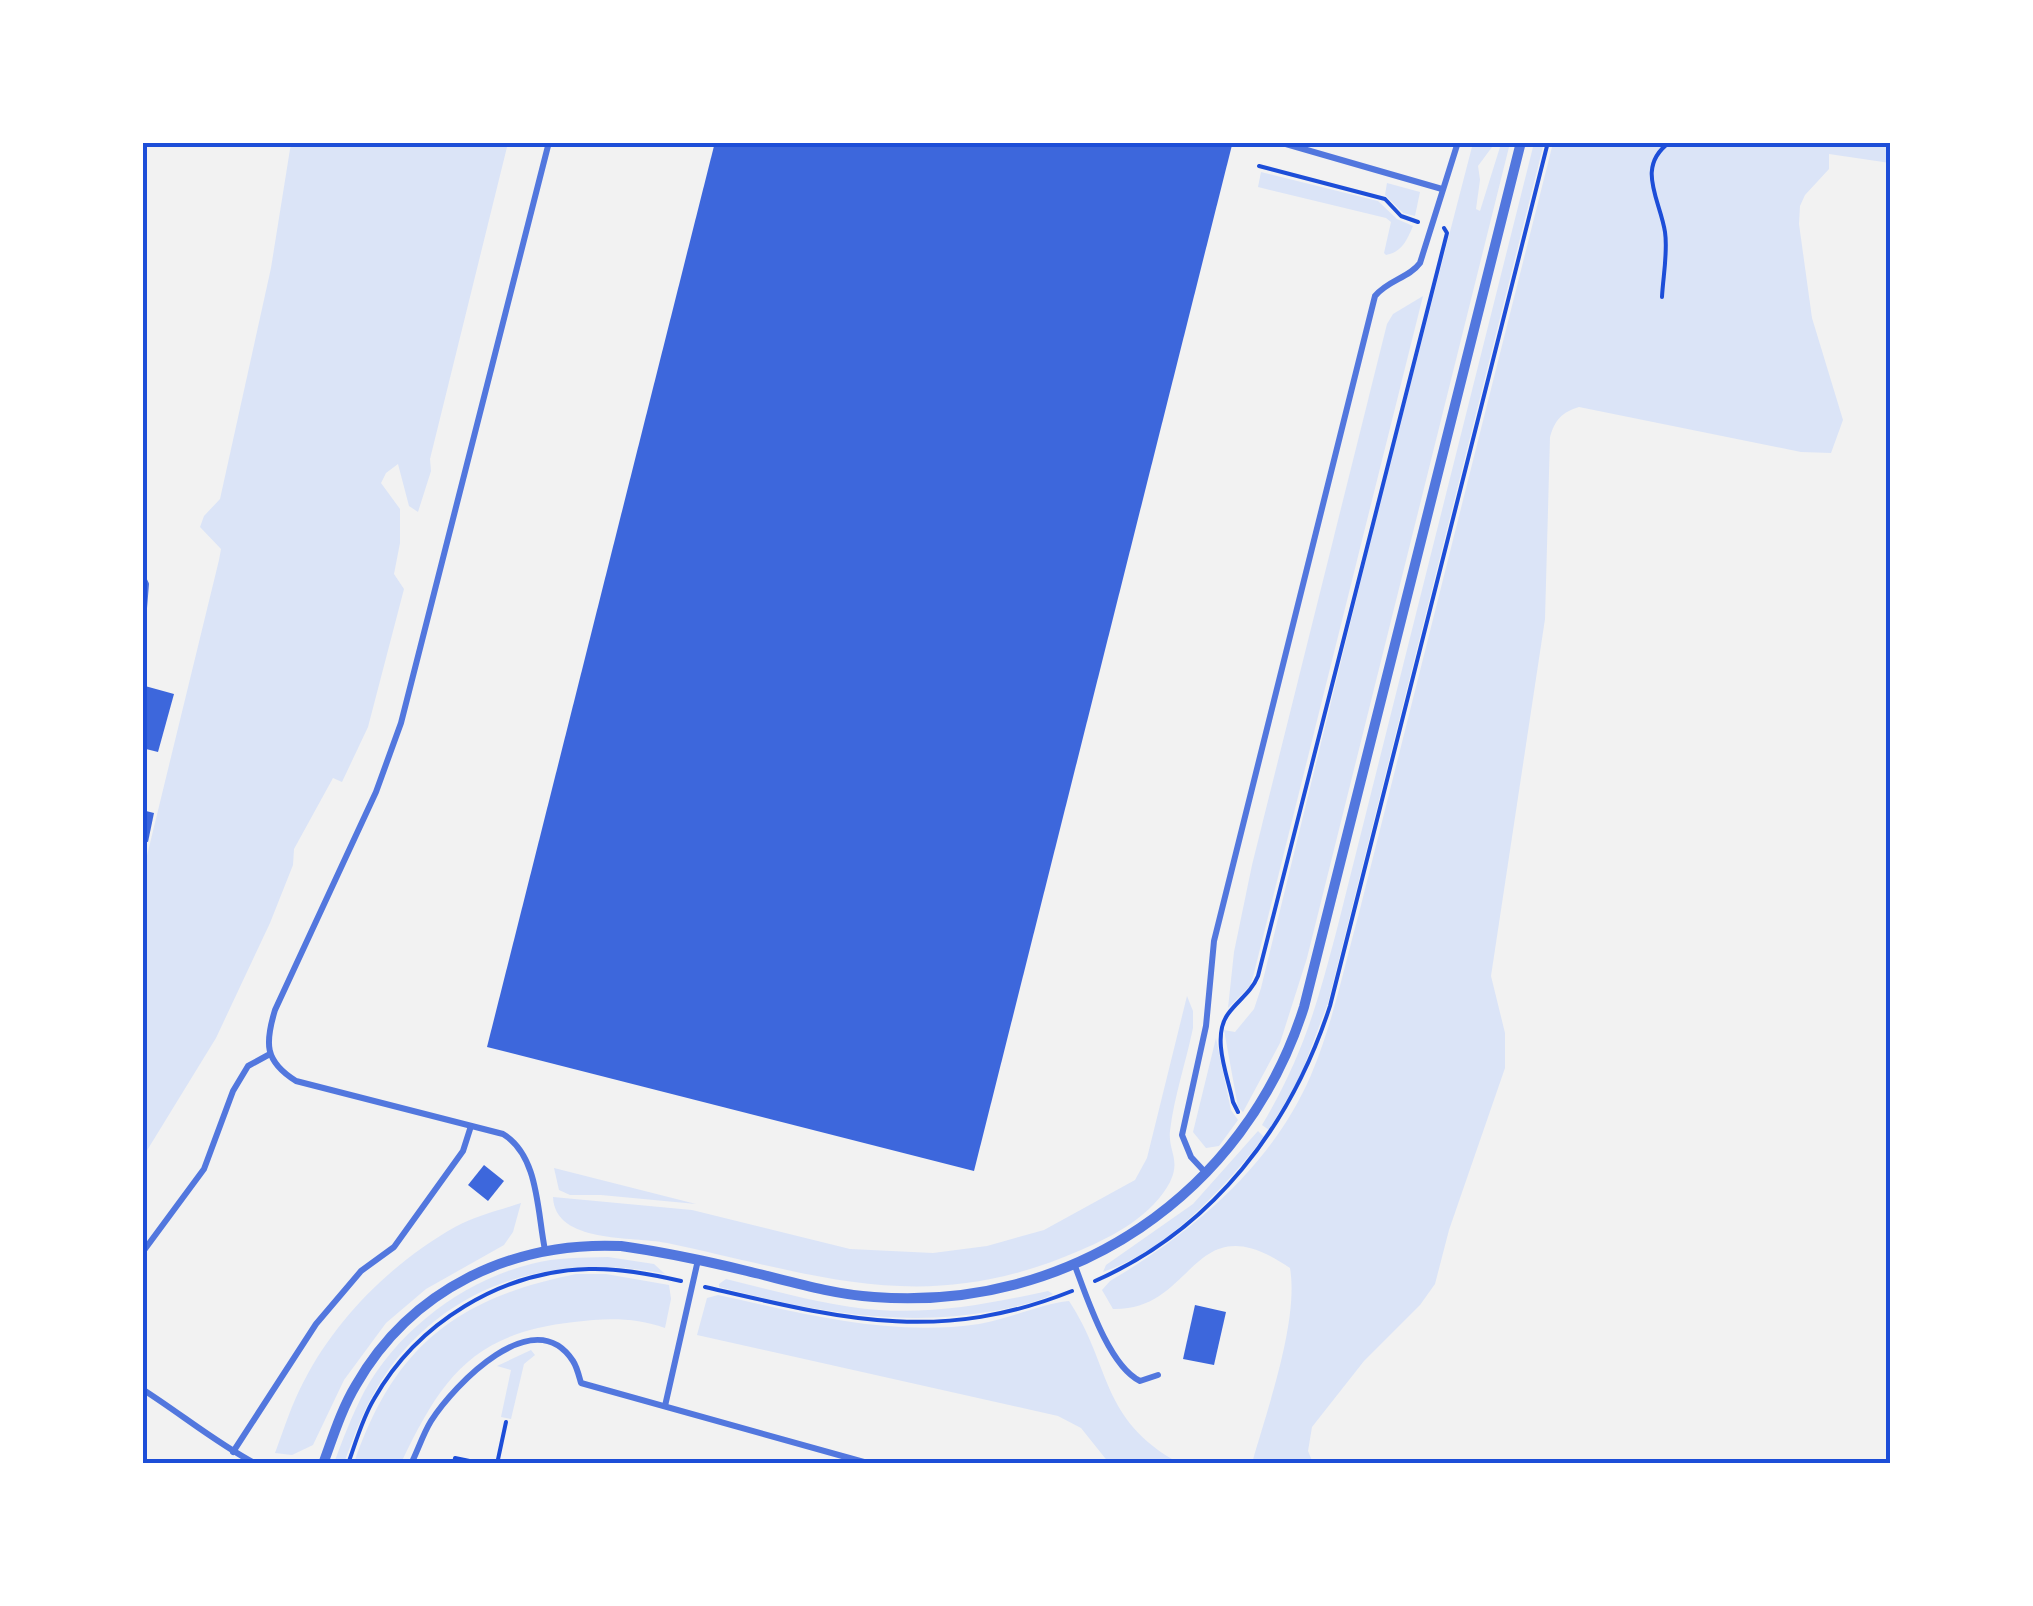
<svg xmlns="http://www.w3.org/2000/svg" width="2033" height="1606" viewBox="0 0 2033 1606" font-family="'Roboto Serif',serif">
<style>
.green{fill:#dbe4f7;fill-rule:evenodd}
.building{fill:#3d67dc}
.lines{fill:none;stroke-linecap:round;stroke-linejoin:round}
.path{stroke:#1d4ed8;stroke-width:4}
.service{stroke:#5277de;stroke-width:6}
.minor{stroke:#5277de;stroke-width:10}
.neatline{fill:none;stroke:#1d4ed8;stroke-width:4}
</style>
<rect width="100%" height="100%" fill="#f2f2f2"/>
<g class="green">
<path d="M291,143H508L430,459L431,471L418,512L409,506L398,464L386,473L381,483L400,509V543L394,574L404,589L368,727L342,782L333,778L294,849L293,865L270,923L216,1038L143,1157V872L219,560L221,549L200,527L204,516L220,499L271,268Z"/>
<path d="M1473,143H1510L1307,958L1280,1043L1243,1112L1238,1107L1224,1030L1235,1032L1254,1009L1261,988L1381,498ZM1495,143L1500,147L1480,211L1476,209L1480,180L1478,166Z"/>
<path d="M1534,143H1544L1328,1003L1300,1077L1269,1130L1262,1125C1303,1056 1317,1005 1337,929Z"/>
<path d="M1553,143H1890V163L1829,154V169L1805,195L1800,206L1799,224L1812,318L1843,420L1831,453L1801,452L1579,407C1562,412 1555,420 1550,437L1545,619L1491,976L1505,1033V1068L1449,1230L1435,1284L1420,1305L1364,1361L1312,1427L1308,1451L1313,1463H1252C1267,1410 1299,1321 1290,1268C1191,1200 1197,1311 1113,1309L1102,1290L1110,1281C1193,1232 1272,1166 1311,1075C1333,1023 1344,967 1359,913Z"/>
<path d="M1261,172L1378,201L1397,219L1413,226C1407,240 1402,252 1386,255L1384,253L1391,222L1386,218L1258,187Z"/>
<path d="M1387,183L1420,192L1415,216L1403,213L1385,195Z"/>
<path d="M1423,296L1253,977L1250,986L1228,1008L1234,952L1252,865L1387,324L1393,314Z"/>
<path d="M1187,996L1193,1011V1028C1186,1062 1174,1097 1170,1131C1168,1151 1181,1160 1170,1182C1153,1215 1114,1236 1081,1250C926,1318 823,1276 667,1243C632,1236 555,1244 553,1197L692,1210L850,1249L933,1253L987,1246L1044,1230L1135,1180L1147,1158Z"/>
<path d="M1216,1038L1231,1110L1238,1120L1219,1146L1206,1148L1193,1132Z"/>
<path d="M1258,1131L1264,1137C1224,1188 1167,1251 1103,1272L1106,1265L1193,1204Z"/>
<path d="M554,1168L696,1204L601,1195H570L559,1190Z"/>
<path d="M521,1203L513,1232L504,1245L426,1289L386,1323L344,1380L313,1445L292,1455L275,1453C284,1429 292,1403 304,1381C337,1317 393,1262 455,1227C475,1216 500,1210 521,1203Z"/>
<path d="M608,1257L654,1264L665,1274C552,1251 440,1284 378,1386C363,1410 354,1437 344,1463H334C343,1439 352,1415 364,1392C398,1330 463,1281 531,1264C557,1257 582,1258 608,1257Z"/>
<path d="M576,1274H606L669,1285L671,1299L665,1328C635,1317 605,1318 574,1322C473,1333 442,1377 401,1463H354C394,1346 457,1298 576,1274Z"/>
<path d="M726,1279C776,1291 827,1306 879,1310C937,1314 992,1303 1048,1291L1053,1294C1036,1303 1013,1307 994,1311C900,1328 810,1311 719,1287V1284Z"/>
<path d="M718,1295C805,1314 890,1337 979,1324C1009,1319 1040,1304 1069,1301C1112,1366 1099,1419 1179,1463H1109L1081,1428L1058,1416L697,1335L707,1298Z"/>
<path d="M531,1350L535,1355L524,1364L511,1419L501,1417L511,1370L497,1366Z"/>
</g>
<g class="building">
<path d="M715,142L1232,145L974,1171L487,1047Z"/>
<path d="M145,686L174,694L158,752L142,748Z"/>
<path d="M146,811L154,813L148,842L142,841Z"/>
<path d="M484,1165L504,1181L488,1201L468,1185Z"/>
<path d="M1195,1305L1226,1312L1214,1365L1183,1359Z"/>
</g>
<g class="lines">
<g class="path">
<path d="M1259,166L1385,199L1401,216L1418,222"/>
<path d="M1662,297C1663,277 1668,252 1665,232C1660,199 1635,167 1670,142"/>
<path d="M1238,1112L1233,1102C1228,1077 1211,1037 1228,1014C1238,1000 1251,993 1258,976L1447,233L1444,228"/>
<path d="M1095,1281C1213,1229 1291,1126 1330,1006L1548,142"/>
<path d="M705,1287C839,1318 937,1345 1072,1291"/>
<path d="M348,1464C356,1442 362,1419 374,1399C417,1323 501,1271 589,1269C620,1268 651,1274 681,1281"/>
<path d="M454,1464L455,1458L484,1464"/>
<path d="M497,1464L506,1422"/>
</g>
<g class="service">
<path d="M1279,142L1442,189"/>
<path d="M142,576L146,584L142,632"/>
<path d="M1204,1171L1191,1157L1182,1135L1206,1026L1214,941L1375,296C1388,280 1409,278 1420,263L1458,142"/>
<path d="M545,1250C537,1211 539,1156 503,1134L296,1081C264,1061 265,1043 275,1010L376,792L401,723L549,142"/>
<path d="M142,1253L204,1169L233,1091L248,1066L270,1054"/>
<path d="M1075,1266C1087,1298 1109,1366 1140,1381L1158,1375"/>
<path d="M142,1389C180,1413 216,1443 256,1464"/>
<path d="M665,1406L698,1260"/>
<path d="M233,1452L316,1324L361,1271L394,1247L463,1151L471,1126"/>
<path d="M411,1464C418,1450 423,1434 431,1421C454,1385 534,1301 573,1361C577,1367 579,1376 581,1383L871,1464"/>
</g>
<path class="minor" d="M323,1464C333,1437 341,1410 356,1385C411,1289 512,1241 621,1246C663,1252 706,1261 747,1271C789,1281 831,1294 874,1297C1070,1312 1245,1194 1304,1007L1521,142"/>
</g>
<rect width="2033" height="1606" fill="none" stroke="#ffffff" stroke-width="290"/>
<rect x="145" y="145" width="1743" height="1316" class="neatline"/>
</svg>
